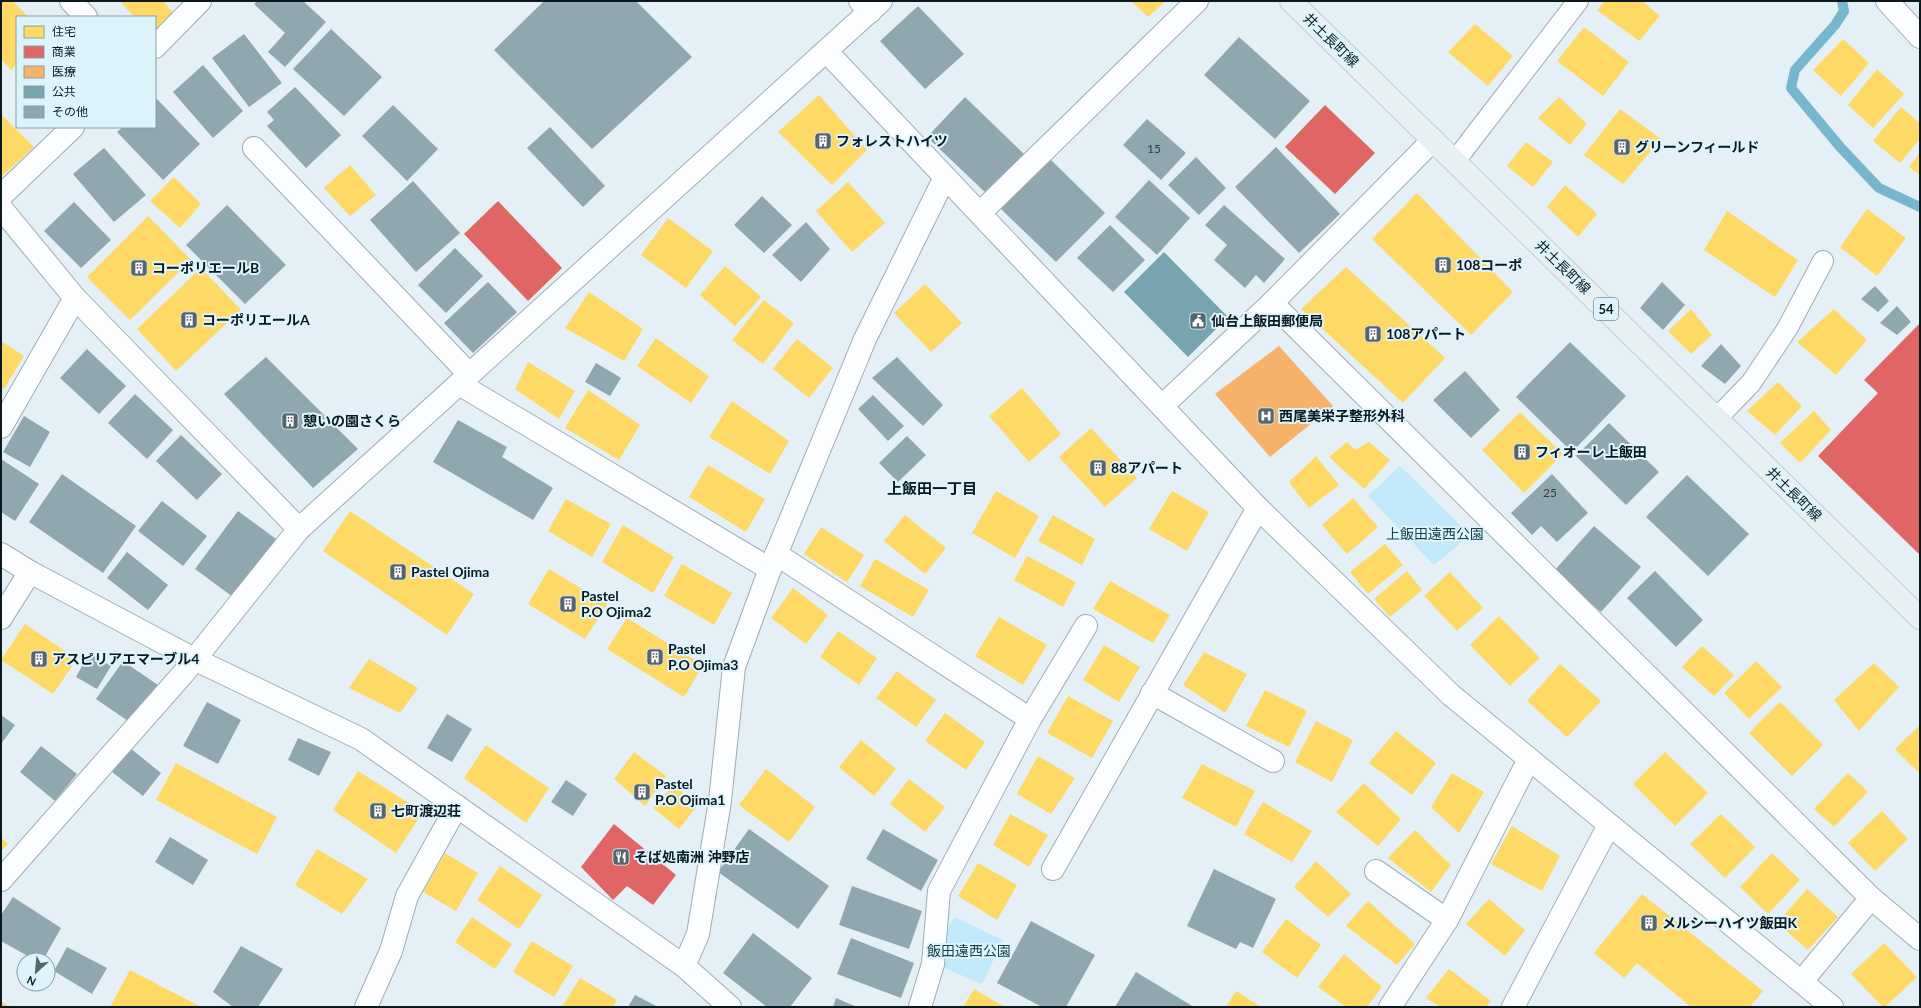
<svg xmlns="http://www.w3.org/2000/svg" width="1921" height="1008" viewBox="0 0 1921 1008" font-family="Lato,'Noto Sans JP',sans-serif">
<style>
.green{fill:#c1e9f9}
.homes{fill:#ffd966}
.shops{fill:#e06666}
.health{fill:#f6b26b}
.public{fill:#76a5af}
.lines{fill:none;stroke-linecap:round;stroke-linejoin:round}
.stream{stroke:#77b7cd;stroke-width:10}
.building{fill:#90a7b0}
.lane-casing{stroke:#a0acb2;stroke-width:22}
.street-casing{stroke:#a0acb2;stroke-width:24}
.secondary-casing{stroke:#a0acb2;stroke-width:24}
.primary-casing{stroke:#c5cbcf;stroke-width:24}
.lane{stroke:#fbfdfe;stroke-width:20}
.street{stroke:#fbfdfe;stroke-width:22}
.secondary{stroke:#fbfdfe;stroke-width:22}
.primary{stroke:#e7f0f3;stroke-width:22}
.labels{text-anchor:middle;stroke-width:4;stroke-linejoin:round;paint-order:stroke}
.number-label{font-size:12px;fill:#2c3c42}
.shield{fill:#ddf4fd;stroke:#4a5b61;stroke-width:1}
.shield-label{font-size:13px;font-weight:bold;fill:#0b191e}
.street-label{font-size:14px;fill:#0b191e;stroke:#ddf4fd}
.poi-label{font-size:14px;font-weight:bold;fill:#0b191e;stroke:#ddf4fd;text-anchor:start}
.park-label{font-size:14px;fill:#1b424f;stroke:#ddf4fd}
.neighbourhood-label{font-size:15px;font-weight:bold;fill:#0b191e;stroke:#ddf4fd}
</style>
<rect width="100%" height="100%" fill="#e4f0f6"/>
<g class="green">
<path d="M1400,466L1470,535L1434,565L1368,496Z"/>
<path d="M954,917L1003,940L982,984L940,966L943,939Z"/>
</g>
<g class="homes">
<path d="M1,1H13L28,17H17V64L11,70L1,59Z"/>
<path d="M120,1H163L175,15L155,31V17H134Z"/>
<path d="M1131,1H1166L1148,17Z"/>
<path d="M1605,1H1642L1660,16L1639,41L1597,10Z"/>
<path d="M1475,24L1513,56L1488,86L1448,52Z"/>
<path d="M1584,27L1629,62L1603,96L1557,61Z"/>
<path d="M1843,39L1869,63L1841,96L1813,70Z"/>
<path d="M1877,69L1904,94L1873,128L1848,105Z"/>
<path d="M819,95L867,150L832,185L778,132Z"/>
<path d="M1559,97L1587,124L1570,145L1538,118Z"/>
<path d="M1901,107L1920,123V139L1900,163L1873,141Z"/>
<path d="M1620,109L1661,139L1623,184L1584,155Z"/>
<path d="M1,114L34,147L2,176L1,174Z"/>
<path d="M1526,142L1553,162L1533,187L1507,166Z"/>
<path d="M1920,152V175L1909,167Z"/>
<path d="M350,165L376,195L350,216L324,188Z"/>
<path d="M174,177L201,204L180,228L150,201Z"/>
<path d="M848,182L885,223L852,252L816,211Z"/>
<path d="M1565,185L1597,214L1578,237L1547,207Z"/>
<path d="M1417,193L1513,292L1471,335L1372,239Z"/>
<path d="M1867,209L1906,238L1877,276L1840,247Z"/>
<path d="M1727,211L1798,260L1775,297L1704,250Z"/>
<path d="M148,216L191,260L130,320L87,277Z"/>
<path d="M668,218L713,251L686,288L641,255Z"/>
<path d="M725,266L761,297L735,326L700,295Z"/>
<path d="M1346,267L1445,358L1403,403L1301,309Z"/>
<path d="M201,268L241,310L176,371L137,329Z"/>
<path d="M925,284L962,323L931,352L894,313Z"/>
<path d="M589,292L643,329L624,361L565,328Z"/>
<path d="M764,300L794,323L763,364L732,340Z"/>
<path d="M1691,309L1712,335L1691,354L1668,331Z"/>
<path d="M1834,309L1867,340L1836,375L1797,342Z"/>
<path d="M656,338L709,376L691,403L637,366Z"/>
<path d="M797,339L833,368L809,398L773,369Z"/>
<path d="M1,341L24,356L4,389L1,387Z"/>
<path d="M528,362L575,391L559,419L515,389Z"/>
<path d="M1778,382L1802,406L1775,435L1747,411Z"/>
<path d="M1022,388L1061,434L1029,462L989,416Z"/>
<path d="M588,390L640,425L619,460L565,428Z"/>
<path d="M732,401L789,441L770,474L709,437Z"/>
<path d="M1814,411L1831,430L1800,463L1780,443Z"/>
<path d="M1520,412L1563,454L1524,493L1482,450Z"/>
<path d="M1091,428L1137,478L1105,507L1059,457Z"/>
<path d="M1347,442L1355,450L1369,442L1390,460L1364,489L1329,457Z"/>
<path d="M1316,456L1339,485L1309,508L1289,482Z"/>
<path d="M708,465L765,499L746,532L689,497Z"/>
<path d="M996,491L1039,516L1015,558L972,533Z"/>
<path d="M1172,491L1209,512L1187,551L1149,529Z"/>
<path d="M1353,498L1378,527L1347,554L1322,525Z"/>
<path d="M566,499L611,524L592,557L548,531Z"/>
<path d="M350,511L474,594L447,635L323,551Z"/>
<path d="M905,515L946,548L925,574L884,541Z"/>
<path d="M1053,515L1095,539L1082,565L1038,541Z"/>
<path d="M623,525L674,557L653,593L602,562Z"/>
<path d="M821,527L864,555L847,582L804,554Z"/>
<path d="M1385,544L1403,565L1368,594L1350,572Z"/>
<path d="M1027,556L1076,582L1063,607L1014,580Z"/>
<path d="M875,559L929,590L913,617L860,586Z"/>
<path d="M682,564L732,593L714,625L664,596Z"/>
<path d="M549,569L607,604L585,639L528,604Z"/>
<path d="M1407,571L1422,590L1390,617L1374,599Z"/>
<path d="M1450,572L1483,608L1457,631L1424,596Z"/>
<path d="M1110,581L1170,615L1153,643L1093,609Z"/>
<path d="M793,588L828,615L806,644L771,618Z"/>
<path d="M1499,616L1540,658L1510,686L1470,645Z"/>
<path d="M999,617L1047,645L1023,685L975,656Z"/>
<path d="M627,618L703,665L684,697L607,649Z"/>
<path d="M25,624L77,659L53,694L1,660Z"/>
<path d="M838,631L877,658L859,685L820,657Z"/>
<path d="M1104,645L1140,667L1119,702L1083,680Z"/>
<path d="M1702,646L1734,675L1714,696L1682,667Z"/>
<path d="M1204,652L1247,674L1225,713L1183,685Z"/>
<path d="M369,659L418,688L400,713L349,688Z"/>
<path d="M1756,661L1782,687L1749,719L1724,693Z"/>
<path d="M1874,663L1899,687L1859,731L1834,700Z"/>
<path d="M1560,664L1601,701L1567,737L1527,701Z"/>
<path d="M897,671L936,700L916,727L876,698Z"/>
<path d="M1265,690L1307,711L1289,747L1246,726Z"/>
<path d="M1068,696L1113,721L1092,758L1047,733Z"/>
<path d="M1780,702L1823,745L1792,776L1749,733Z"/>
<path d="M945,713L985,742L966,770L925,741Z"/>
<path d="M1316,721L1353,740L1332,782L1295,762Z"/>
<path d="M1920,725V774L1895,749Z"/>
<path d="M1396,731L1436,763L1412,795L1369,763Z"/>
<path d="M861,740L896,769L874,796L839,767Z"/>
<path d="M486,745L549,788L526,823L464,778Z"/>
<path d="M634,752L666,776L645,806L614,779Z"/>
<path d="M1665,752L1708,793L1675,826L1633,784Z"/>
<path d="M1038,756L1075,778L1051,814L1017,794Z"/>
<path d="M176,763L277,817L257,854L156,800Z"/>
<path d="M1202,764L1255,791L1236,827L1182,798Z"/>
<path d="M766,769L815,807L789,842L739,805Z"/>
<path d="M358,771L423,812L396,853L333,810Z"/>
<path d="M1452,773L1484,792L1459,833L1431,807Z"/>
<path d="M1848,773L1868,792L1834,827L1814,809Z"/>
<path d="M909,779L945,807L925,832L890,804Z"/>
<path d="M1364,783L1401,819L1378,846L1336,812Z"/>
<path d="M673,785L698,805L679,829L653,808Z"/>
<path d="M1263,802L1312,831L1292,862L1244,834Z"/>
<path d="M1882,811L1908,839L1875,871L1848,843Z"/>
<path d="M1010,814L1048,835L1029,867L993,845Z"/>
<path d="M1721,814L1755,847L1725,878L1690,844Z"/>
<path d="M1512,826L1560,856L1542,891L1491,864Z"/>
<path d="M1415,830L1451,865L1431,892L1388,858Z"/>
<path d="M1,837L8,844L1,851Z"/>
<path d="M317,849L368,879L342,914L295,885Z"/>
<path d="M445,853L478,873L456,911L423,892Z"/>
<path d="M1772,853L1800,880L1768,914L1740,887Z"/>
<path d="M1316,861L1351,894L1328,917L1294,887Z"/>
<path d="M978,863L1017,885L997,920L958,896Z"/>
<path d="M500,866L542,895L519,929L477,900Z"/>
<path d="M1807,889L1838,917L1808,950L1777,923Z"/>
<path d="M1642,894L1763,991L1750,1007H1691L1637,963L1624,978L1594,953Z"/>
<path d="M1489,899L1525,930L1505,956L1466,924Z"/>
<path d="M1368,901L1415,944L1397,965L1346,926Z"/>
<path d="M472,917L512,944L495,969L455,942Z"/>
<path d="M1286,919L1321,945L1297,978L1262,952Z"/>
<path d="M532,941L573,966L554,997L513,972Z"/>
<path d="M1884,943L1917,977L1885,1007H1883L1851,974Z"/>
<path d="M1344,954L1382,987L1367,1007H1346L1318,987Z"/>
<path d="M1449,969L1491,1001L1486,1007H1440L1426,998Z"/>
<path d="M130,970L201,1007H110Z"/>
<path d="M580,978L617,1000L613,1007H562Z"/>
<path d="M974,989L1005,1007H963Z"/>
<path d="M1236,991L1261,1007H1226Z"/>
<path d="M1,1002L11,1007H1Z"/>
</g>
<g class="shops">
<path d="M1325,105L1375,153L1335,194L1285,147Z"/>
<path d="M498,201L562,268L528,301L464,234Z"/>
<path d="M1920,323V555L1818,456L1878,393L1864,380Z"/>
<path d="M614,824L676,875L653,905L627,886L613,900L581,867Z"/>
</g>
<path class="health" d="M1279,346L1333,406L1270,457L1215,394Z"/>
<path class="public" d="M1164,252L1228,317L1188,357L1124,292Z"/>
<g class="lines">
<path class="stream" d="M1842,1L1844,11L1835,25L1795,70L1791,88L1841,148L1879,188L1920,207"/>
</g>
<g class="building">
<path d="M257,1H303L326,22L285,67L268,52L285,33L254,4Z"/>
<path d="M544,1H636L692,57L592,149L494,50Z"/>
<path d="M918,6L964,54L925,89L880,41Z"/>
<path d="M331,29L382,77L344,116L293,69Z"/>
<path d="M244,34L282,83L249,107L212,58Z"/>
<path d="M1239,37L1310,101L1275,139L1204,75Z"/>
<path d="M203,65L243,111L213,138L173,92Z"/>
<path d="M295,87L341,135L306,168L267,126L274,120L267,112Z"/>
<path d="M155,97L200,144L163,180L117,132L123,127H155Z"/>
<path d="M965,97L1026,156L988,195L927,137Z"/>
<path d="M393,105L438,149L407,181L362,136Z"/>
<path d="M1147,119L1186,153L1161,180L1123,145Z"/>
<path d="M550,127L605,186L583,207L527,148Z"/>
<path d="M1276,147L1340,214L1299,253L1235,187Z"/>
<path d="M104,148L146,195L114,222L73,174Z"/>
<path d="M1196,157L1226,188L1199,215L1168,185Z"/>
<path d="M1050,159L1105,213L1056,262L1001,209Z"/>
<path d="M1149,180L1190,218L1157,255L1115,217Z"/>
<path d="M413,181L460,233L416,272L370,220Z"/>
<path d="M762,196L792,225L764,253L734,225Z"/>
<path d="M74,202L111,240L81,268L44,231Z"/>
<path d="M227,205L286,265L245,304L186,245Z"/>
<path d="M1224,205L1285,259L1264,283L1256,275L1245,288L1214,260L1227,245L1205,225Z"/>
<path d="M806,222L830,249L801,282L772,255Z"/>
<path d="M1110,225L1145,260L1113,292L1077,258Z"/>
<path d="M455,248L483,276L446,313L418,285Z"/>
<path d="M488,282L517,312L473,353L444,323Z"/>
<path d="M1662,282L1685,305L1663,330L1640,308Z"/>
<path d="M1875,286L1889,301L1878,312L1861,299Z"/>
<path d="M1897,306L1911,322L1897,335L1880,323Z"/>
<path d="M1570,342L1626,396L1572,452L1516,397Z"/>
<path d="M1721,344L1741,366L1725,384L1701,366Z"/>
<path d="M87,349L126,386L99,414L60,378Z"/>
<path d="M266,357L358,449L313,488L224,394Z"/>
<path d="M897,357L943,405L923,426L872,378Z"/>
<path d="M596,363L621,378L610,396L585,382Z"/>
<path d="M1465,371L1500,410L1471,438L1433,400Z"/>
<path d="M135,394L173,430L147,459L108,423Z"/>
<path d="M873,395L904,426L888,441L858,409Z"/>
<path d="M24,416L50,432L30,467L3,452Z"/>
<path d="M458,420L507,447L502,457L553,488L533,520L433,462Z"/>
<path d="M1609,423L1659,472L1626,505L1576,456Z"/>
<path d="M181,435L222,474L197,500L156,461Z"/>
<path d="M907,436L926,455L898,482L879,463Z"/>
<path d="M1,459L39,484L15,521L1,512Z"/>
<path d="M62,474L136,526L103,573L29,522Z"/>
<path d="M1552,474L1588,513L1557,542L1541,526L1532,535L1511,513Z"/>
<path d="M1687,475L1749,534L1708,576L1646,517Z"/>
<path d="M162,501L207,536L183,566L138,531Z"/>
<path d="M238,511L276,539L233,597L195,569Z"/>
<path d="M1594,526L1641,567L1601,612L1554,571Z"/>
<path d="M127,552L168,585L148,610L107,578Z"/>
<path d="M1655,571L1703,620L1676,647L1627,598Z"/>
<path d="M89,653L111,666L97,689L76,677Z"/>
<path d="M123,661L158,685L131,723L96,699Z"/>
<path d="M207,702L241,720L218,764L183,746Z"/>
<path d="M447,714L472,729L452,762L427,748Z"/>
<path d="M1,715L15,725L1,744Z"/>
<path d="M298,738L331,752L319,776L288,760Z"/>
<path d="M41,746L77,774L55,801L20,772Z"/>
<path d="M130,748L161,773L143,796L112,772Z"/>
<path d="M566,780L587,794L573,816L551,802Z"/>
<path d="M749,829L829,886L798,929L718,872Z"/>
<path d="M883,829L938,860L921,891L866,859Z"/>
<path d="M170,837L208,860L193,885L155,862Z"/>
<path d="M1214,869L1276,899L1253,948L1240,942L1236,949L1187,926Z"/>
<path d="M852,886L922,911L909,949L839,925Z"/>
<path d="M13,897L61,928L43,960H35L1,941V915Z"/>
<path d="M1031,921L1095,955L1066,1007H1042L997,983Z"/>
<path d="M753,933L812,978L790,1007H767L723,973Z"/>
<path d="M851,938L914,963L901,998L837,974Z"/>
<path d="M241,946L283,969L258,1007H233L213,992Z"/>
<path d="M67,947L107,968L92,994L54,971Z"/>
<path d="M1136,972L1194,1007H1115Z"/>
<path d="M635,995L658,1007H628Z"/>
<path d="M836,998L857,1007H833Z"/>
</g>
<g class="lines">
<defs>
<g id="lane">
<path d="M1455,161L1578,1"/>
<path d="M1717,418L1751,383L1787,329L1823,261"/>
</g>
<g id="street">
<path d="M71,1L86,17"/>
<path d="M860,1L870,12"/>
<path d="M1887,1L1920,37"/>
<path d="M155,47L200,1"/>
<path d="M826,51L1258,508L1451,695L1832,1007"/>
<path d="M254,148L469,374"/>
<path d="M1,196L73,127"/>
<path d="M1,208L75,298L299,529"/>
<path d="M980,213L1197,1"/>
<path d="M1272,303L1871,898L1920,939"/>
<path d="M459,384L770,569"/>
<path d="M1162,406L1272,303L1433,140"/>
<path d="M1,427L75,298"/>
<path d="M1,554L30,572L194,659L361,739L684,966L730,1007"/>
<path d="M776,554L1030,719"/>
<path d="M1,618L30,572"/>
<path d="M1152,693L1273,761"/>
<path d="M1053,869L1258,508"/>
<path d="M1376,871L1447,920"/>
<path d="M684,966L698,934L720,801L734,667L770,569L865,339L945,177"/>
<path d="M1802,981L1871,898"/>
<path d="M366,1007L391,951L407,896L457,806"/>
<path d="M920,1007L933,964L939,891L1030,719L1086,626"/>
<path d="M1390,1007L1447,920L1529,759"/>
<path d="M1513,1007L1609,825"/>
</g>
<path id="secondary" d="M1,880L182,675L299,529L881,1"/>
<path id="primary" d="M1291,1L1920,618"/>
</defs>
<use href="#lane" class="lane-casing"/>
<use href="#street" class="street-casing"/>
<use href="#secondary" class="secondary-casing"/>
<use href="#primary" class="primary-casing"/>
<use href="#lane" class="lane"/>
<use href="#street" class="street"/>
<use href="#secondary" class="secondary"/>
<use href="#primary" class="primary"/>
</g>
<defs>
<symbol id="building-square" viewBox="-11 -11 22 22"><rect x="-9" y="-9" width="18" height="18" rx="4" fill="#57646a" stroke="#ddf4fd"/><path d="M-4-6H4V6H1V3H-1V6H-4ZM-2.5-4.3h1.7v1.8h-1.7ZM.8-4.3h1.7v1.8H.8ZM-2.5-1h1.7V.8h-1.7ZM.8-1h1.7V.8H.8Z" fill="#fff"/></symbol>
<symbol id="civic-square" viewBox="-11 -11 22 22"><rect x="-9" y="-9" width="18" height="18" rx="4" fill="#57646a" stroke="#ddf4fd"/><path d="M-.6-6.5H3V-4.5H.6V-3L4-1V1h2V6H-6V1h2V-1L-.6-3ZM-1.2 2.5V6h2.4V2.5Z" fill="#fff"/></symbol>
<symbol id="hospital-square" viewBox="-11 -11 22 22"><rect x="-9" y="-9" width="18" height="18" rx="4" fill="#57646a" stroke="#ddf4fd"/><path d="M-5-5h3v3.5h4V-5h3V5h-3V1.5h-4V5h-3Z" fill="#fff"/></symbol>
<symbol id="restaurant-square" viewBox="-11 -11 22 22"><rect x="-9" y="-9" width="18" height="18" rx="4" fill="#57646a" stroke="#ddf4fd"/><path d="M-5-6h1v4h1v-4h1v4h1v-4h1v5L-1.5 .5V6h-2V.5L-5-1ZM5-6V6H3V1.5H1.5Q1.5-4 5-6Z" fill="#fff"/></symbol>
</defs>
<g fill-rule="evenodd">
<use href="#building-square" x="813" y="131" width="20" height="20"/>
<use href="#building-square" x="1612" y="137" width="20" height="20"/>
<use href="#building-square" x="1433" y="255" width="20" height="20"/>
<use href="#building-square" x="129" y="258" width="20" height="20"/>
<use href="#building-square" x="179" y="310" width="20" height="20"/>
<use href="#civic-square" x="1188" y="311" width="20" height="20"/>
<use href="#building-square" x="1363" y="324" width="20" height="20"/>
<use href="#hospital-square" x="1256" y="406" width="20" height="20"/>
<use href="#building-square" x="280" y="411" width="20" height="20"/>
<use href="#building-square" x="1512" y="442" width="20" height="20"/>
<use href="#building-square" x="1088" y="458" width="20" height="20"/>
<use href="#building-square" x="388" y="562" width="20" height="20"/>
<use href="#building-square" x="558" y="594" width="20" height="20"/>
<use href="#building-square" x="645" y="647" width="20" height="20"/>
<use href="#building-square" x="29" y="649" width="20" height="20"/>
<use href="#building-square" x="632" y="782" width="20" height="20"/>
<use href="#building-square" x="368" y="801" width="20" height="20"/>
<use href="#restaurant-square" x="611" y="847" width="20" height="20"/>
<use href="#building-square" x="1639" y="913" width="20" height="20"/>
</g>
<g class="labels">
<g class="number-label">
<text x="1154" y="153">15</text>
<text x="1550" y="497">25</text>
</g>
<rect class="shield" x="1594" y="298" width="24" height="22" rx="3"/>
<g class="shield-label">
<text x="1606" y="314">54</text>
</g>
<g class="street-label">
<text transform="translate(1331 40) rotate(44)" y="5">井土長町線</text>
<text transform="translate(1563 267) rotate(44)" y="5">井土長町線</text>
<text transform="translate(1794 494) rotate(44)" y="5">井土長町線</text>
</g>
<g class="poi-label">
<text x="836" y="146">フォレストハイツ</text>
<text x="1635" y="152">グリーンフィールド</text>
<text x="1456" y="270">108コーポ</text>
<text x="152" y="273">コーポリエールB</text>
<text x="202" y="325">コーポリエールA</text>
<text x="1211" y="326">仙台上飯田郵便局</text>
<text x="1386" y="339">108アパート</text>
<text x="1279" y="421">西尾美栄子整形外科</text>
<text x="303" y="426">憩いの園さくら</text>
<text x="1535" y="457">フィオーレ上飯田</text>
<text x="1111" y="473">88アパート</text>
<text x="411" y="577">Pastel Ojima</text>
<text x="581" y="601">Pastel<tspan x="581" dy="16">P.O Ojima2</tspan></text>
<text x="668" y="654">Pastel<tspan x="668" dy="16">P.O Ojima3</tspan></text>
<text x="52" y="664">アスピリアエマーブル4</text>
<text x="655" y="789">Pastel<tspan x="655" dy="16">P.O Ojima1</tspan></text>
<text x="391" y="816">七町渡辺荘</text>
<text x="634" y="862">そば処南洲 沖野店</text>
<text x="1662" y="928">メルシーハイツ飯田K</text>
</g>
<g class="park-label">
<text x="1435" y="539">上飯田遠西公園</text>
<text x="969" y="956">飯田遠西公園</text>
</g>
<g class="neighbourhood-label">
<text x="932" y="494">上飯田一丁目</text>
</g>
</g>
<rect width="1921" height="1008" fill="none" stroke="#0b191e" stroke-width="4"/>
<rect x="16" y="16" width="140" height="112" fill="#ddf4fd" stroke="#899ca4"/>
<rect x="24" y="26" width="20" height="12" fill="#ffd966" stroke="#899ca4"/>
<text x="52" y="36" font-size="12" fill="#0b191e">住宅</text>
<rect x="24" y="46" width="20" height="12" fill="#e06666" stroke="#899ca4"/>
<text x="52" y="56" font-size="12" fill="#0b191e">商業</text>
<rect x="24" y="66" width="20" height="12" fill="#f6b26b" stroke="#899ca4"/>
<text x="52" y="76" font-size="12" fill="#0b191e">医療</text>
<rect x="24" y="86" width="20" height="12" fill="#76a5af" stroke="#899ca4"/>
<text x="52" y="96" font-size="12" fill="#0b191e">公共</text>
<rect x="24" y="106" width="20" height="12" fill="#90a7b0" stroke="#899ca4"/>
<text x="52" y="116" font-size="12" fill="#0b191e">その他</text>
<g transform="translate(36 972) rotate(207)"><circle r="19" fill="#ddf4fd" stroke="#899ca4"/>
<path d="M0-3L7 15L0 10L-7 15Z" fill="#57646a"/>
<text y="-6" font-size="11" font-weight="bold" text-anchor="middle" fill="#0b191e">N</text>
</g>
</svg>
